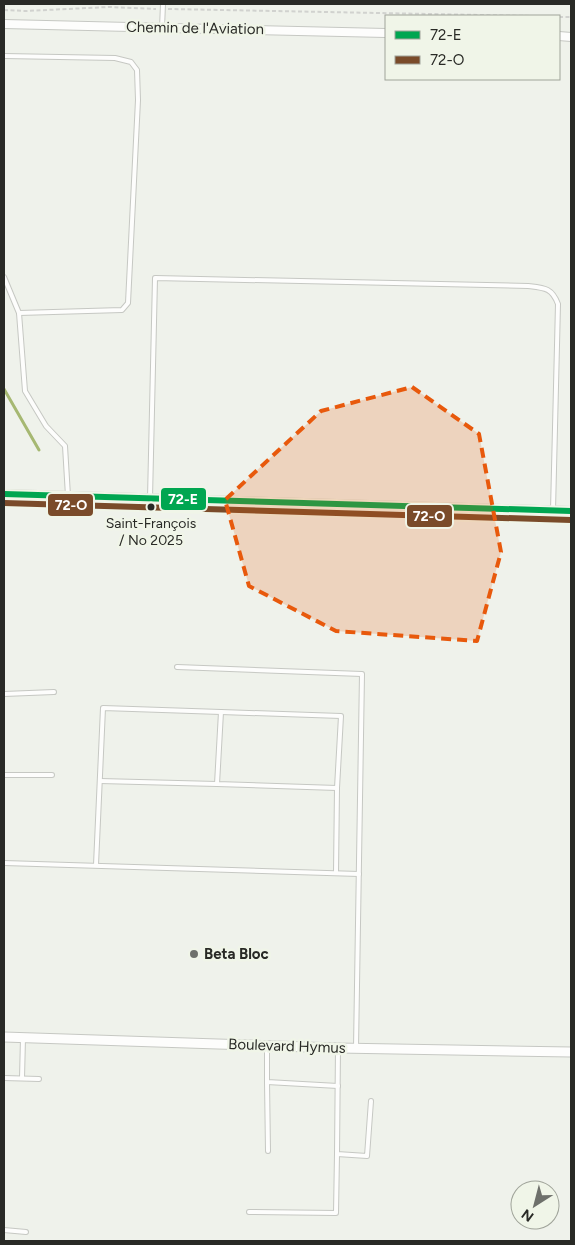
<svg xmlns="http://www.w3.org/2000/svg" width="575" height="1245" viewBox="0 0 575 1245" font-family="Figtree,sans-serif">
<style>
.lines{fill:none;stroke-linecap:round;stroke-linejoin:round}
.stream{stroke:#a6b872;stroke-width:3}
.service-casing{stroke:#c6c8c3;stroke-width:6}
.minor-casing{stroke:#c6c8c3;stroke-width:10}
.tertiary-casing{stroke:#c6c8c3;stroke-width:11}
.path{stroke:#d1d2cf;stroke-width:2;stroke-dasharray:4 2.5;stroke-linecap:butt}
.service{stroke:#fdfdfc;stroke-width:4}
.minor{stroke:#fdfdfc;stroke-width:8}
.tertiary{stroke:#fdfdfc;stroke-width:9}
.bus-1-casing{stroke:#f0f5e8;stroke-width:10}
.bus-2-casing{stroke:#f0f5e8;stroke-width:10}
.bus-1{stroke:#00a651;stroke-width:6}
.bus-2{stroke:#7a4b2a;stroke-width:6}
.marked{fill:#e8590c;fill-opacity:0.2;stroke:#e8590c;stroke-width:4;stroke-dasharray:10 6;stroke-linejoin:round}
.bus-dot{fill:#292a26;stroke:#f0f5e8;stroke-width:2}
.poi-dot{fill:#6e706b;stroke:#f0f5e8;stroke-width:2}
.labels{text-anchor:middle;stroke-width:5;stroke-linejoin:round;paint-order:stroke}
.bus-label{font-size:14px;fill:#292a26;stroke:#f0f5e8}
.street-label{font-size:15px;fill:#292a26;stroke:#f0f5e8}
.poi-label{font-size:15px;font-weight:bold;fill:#292a26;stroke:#f0f5e8;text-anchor:start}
.line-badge{stroke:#f0f5e8;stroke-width:2}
.badge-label{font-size:14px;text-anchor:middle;font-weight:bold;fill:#fff}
</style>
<rect width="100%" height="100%" fill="#eff2eb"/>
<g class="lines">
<path class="stream" d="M4,389L39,450"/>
<defs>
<g id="service">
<path d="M162,28L163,4"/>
<path d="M4,56L115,58L131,62L137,70L138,100L128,303L122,310L19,313"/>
<path d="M4,277L19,313L25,391L46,426L65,446L68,496"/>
<path d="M150,498L155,278L528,286C545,288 552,288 558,304L553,510"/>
<path d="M177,667L362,674L356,1048"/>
<path d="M4,694L54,692"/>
<path d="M221,712L341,716L337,788"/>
<path d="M4,775H52"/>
<path d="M100,781L217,784"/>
<path d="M4,863L359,874"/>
<path d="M96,865L103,708L221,712L217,784L337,788L336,873"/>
<path d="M267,1045V1082L338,1086"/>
<path d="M338,1048L337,1154L367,1156L371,1101"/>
<path d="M4,1078L39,1079"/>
<path d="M22,1078L23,1038"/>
<path d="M267,1082L268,1151"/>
<path d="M249,1212L336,1213L337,1154"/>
<path d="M4,1230L26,1232"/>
</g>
<g id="minor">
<path d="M4,24L386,33"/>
<path d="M559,36L571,37"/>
<path d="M4,494L571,511"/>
</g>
<path id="tertiary" d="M4,1037L338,1048L571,1052"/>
</defs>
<use href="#service" class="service-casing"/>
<use href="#minor" class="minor-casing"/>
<use href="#tertiary" class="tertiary-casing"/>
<g class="path">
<path d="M168,9L534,16"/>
<path d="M4,10L26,11L109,7L156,9"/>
<path d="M559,17H571"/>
</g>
<use href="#service" class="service"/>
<use href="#minor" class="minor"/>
<use href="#tertiary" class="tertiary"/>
<defs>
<path id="bus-1" d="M4,494L571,511"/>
<path id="bus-2" d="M4,503L571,520"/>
</defs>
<use href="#bus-1" class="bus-1-casing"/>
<use href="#bus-2" class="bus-2-casing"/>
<use href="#bus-1" class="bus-1"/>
<use href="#bus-2" class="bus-2"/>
</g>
<path class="marked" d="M412,387L479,434L501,552L477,641L336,631L249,586L225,500L321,411Z"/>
<circle class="bus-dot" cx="151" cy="507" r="4.5"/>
<circle class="poi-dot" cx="194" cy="954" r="5"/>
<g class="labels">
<g class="bus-label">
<text x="151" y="528">Saint-François<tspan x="151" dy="17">/ No 2025</tspan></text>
</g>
<g class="street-label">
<text transform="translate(195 28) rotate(1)" y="5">Chemin de l'Aviation</text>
<text transform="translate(287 1046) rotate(2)" y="5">Boulevard Hymus</text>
</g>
<g class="poi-label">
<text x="204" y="959">Beta Bloc</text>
</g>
</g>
<g class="line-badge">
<rect x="160" y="487" width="47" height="24" rx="5" fill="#00a651"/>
<rect x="47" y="493" width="47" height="24" rx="5" fill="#7a4b2a"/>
<rect x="406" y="504" width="47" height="24" rx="5" fill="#7a4b2a"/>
</g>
<g class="badge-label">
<text x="183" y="504">72-E</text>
<text x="71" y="510">72-O</text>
<text x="429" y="521">72-O</text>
</g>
<rect width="575" height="1245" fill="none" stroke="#292a26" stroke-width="10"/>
<rect x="385" y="15" width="175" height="65" fill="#f0f5e8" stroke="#a0a49a"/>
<rect x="395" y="31" width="25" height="8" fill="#00a651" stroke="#a0a49a"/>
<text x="430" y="40" font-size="15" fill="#292a26">72-E</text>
<rect x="395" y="56" width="25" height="8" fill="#7a4b2a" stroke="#a0a49a"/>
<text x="430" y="65" font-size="15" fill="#292a26">72-O</text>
<g transform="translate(535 1205) rotate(216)"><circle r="24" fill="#f0f5e8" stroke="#a0a49a"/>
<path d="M0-4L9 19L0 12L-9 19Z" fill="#6e706b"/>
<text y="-8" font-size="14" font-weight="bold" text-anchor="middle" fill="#292a26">N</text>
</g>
</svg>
